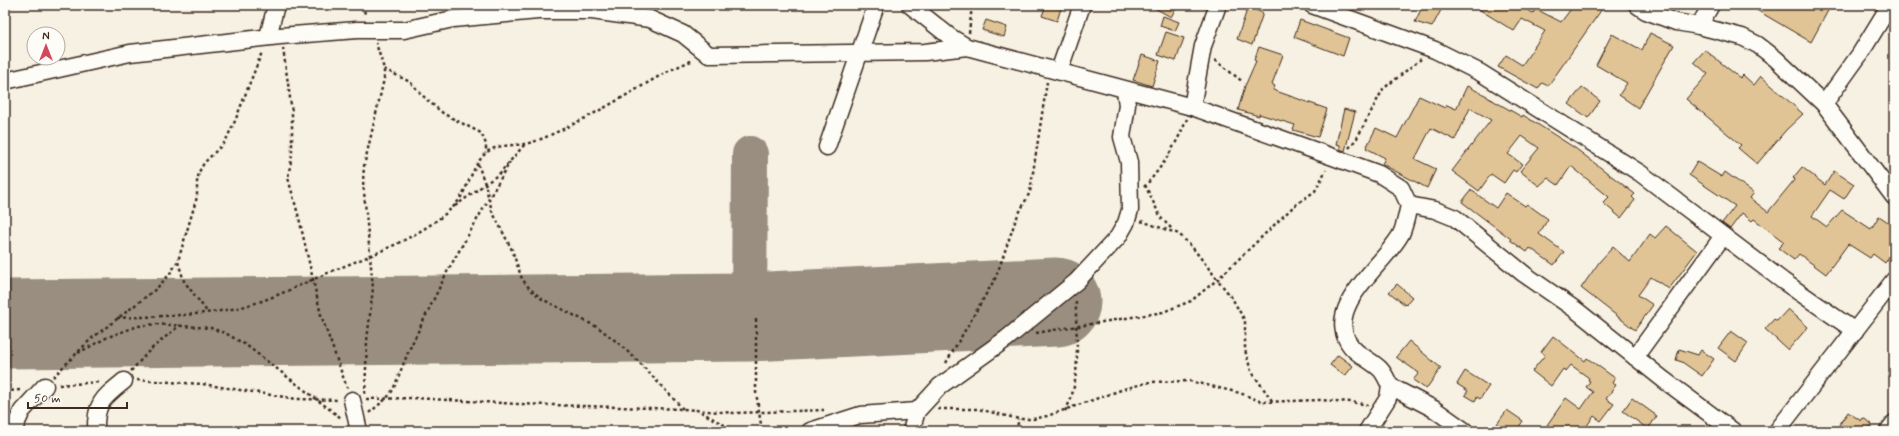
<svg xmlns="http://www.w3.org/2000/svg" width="1899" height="436" viewBox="0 0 1899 436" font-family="Mynerve,sans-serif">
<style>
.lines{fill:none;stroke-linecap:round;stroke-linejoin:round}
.taxiway{stroke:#998e80;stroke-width:36}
.runway{stroke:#998e80;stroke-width:89}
.building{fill:#e1c495;stroke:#3b2a1e}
.street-casing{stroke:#3b2a1e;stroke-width:19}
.path{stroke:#3b2a1e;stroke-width:2.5;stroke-dasharray:3 3;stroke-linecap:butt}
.street{stroke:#fdfcf7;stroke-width:16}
</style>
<rect width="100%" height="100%" fill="#f7f1e3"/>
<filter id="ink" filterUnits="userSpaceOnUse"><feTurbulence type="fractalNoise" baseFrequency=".025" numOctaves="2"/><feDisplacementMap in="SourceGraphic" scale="8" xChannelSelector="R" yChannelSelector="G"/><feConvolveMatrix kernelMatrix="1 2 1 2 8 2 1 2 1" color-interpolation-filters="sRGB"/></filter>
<g filter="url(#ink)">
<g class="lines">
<path class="taxiway" d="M749,317L750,154"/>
<path class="runway" d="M5,324L749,317L1056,302"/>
</g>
<g class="building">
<path d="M1046,5H1062L1057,21L1042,16Z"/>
<path d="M1149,5H1178L1171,17Z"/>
<path d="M1423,5H1440L1438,8L1441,10L1432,27L1415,22Z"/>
<path d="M1472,5H1517L1533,13L1536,9L1561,22L1574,5H1596L1602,9L1548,86L1542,83L1538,89L1498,67L1506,55L1522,65L1545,31L1522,19L1514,31Z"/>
<path d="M1748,5H1831L1811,42Z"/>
<path d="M1248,7L1263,13L1252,45L1237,39Z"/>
<path d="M1163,16L1179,22L1175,31L1160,26Z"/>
<path d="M986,20L1007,27L1004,37L982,30Z"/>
<path d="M1300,20L1349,38L1343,56L1294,37Z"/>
<path d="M1166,32L1184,38L1176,61L1158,55Z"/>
<path d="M1650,33L1674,45L1638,108L1619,95L1627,83L1596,65L1612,34L1642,50Z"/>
<path d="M1259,47L1283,55L1272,84L1275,86L1273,90L1327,109L1318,137L1293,130L1295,125L1259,114V116L1238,110L1245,86L1256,61L1254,60Z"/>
<path d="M1705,50L1740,78L1743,75L1754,85L1761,76L1803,114L1786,130L1757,164L1738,148L1741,145L1686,99L1708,74L1694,62Z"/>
<path d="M1142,55L1160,61L1152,86L1133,80Z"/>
<path d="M1467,86L1487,96V97L1522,117L1523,115L1575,148L1635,194L1632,197L1635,200L1621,218L1603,203L1609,197L1571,166L1558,185L1548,178L1539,186L1520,171L1539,148L1522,136L1508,154L1522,164L1516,172L1513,170L1504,183L1491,174L1479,191L1452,171L1491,120L1470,108L1455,140L1431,128L1415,159L1436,169L1427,188L1382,164L1385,158L1366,148L1376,128L1397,138L1419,96L1445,108L1447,105L1456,109Z"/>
<path d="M1582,87L1600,101L1588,118L1569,104Z"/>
<path d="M1344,109L1355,112L1345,151L1340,149V145L1336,144Z"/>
<path d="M1697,162L1722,177L1725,172L1754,193L1750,198L1768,212L1795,179L1793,178L1802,167L1825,185L1834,171L1854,184L1844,199L1830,190L1812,216L1827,227L1842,210L1871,229L1879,216L1894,226V250L1885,263L1873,254L1870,258L1848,244L1826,274L1799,254L1794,260L1778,248L1784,242L1754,219L1752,221L1742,213L1730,229L1722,223L1735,206L1689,175Z"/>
<path d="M1471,190L1496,208L1506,193L1525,206L1527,204L1548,219L1539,234L1564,252L1554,265L1530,248L1527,252L1510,240L1511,239L1462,202Z"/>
<path d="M1666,226L1697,251L1669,289L1651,277L1638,295L1653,305L1635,330L1581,288L1600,261L1613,247L1630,262L1650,234L1655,238Z"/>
<path d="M1397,284L1412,297L1405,305L1389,292Z"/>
<path d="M1788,309L1808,327L1788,350L1765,329L1774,319L1777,321Z"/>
<path d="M1731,331L1748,343L1736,361L1718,348Z"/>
<path d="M1553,336L1585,361L1587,358L1615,378L1612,383L1616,385L1606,399L1614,404L1601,421L1594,416L1583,431H1545L1549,426L1547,425L1566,398L1581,409L1593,392L1586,387L1590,381L1588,380L1589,378L1571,365L1566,371L1563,369L1551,386L1532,371L1545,355L1541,352Z"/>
<path d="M1409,341L1441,368L1426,389L1413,380L1419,373L1396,357Z"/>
<path d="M1679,349L1698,355L1701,350L1714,359L1702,376L1682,362L1676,360Z"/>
<path d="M1338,355L1353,366L1345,376L1330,365Z"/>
<path d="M1465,371L1489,386L1480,399L1477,397L1475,401L1465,395L1468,391L1457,384Z"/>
<path d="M1632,398L1657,416L1648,429L1623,411Z"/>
<path d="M1507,410L1523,421L1516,431H1507L1497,424Z"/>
<path d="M1848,412L1861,421L1863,418L1872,424L1870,427L1876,431H1835Z"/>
</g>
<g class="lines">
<defs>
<g id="street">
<path d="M910,5L949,36L967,47L1192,107L1333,157L1379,174L1401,188L1409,205C1407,214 1405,226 1401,234C1384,265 1328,303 1347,340C1354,354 1368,358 1379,368C1384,372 1387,380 1390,386L1388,398L1367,431"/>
<path d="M1312,5L1435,50L1481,73L1640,173L1783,281L1855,331"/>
<path d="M1637,5L1646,11L1676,22L1699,26L1742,37L1758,45L1776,59L1824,104L1894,197"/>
<path d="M1699,26L1711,5"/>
<path d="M268,37L276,5"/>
<path d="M1059,71L1082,5"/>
<path d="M5,81L130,53L280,36L357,30H404L453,19L538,11H592L650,19L683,34L709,55L925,52L967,47"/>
<path d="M1824,104L1860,54L1890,5"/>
<path d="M1192,107L1203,46L1218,5"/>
<path d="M827,147L876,5"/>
<path d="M1409,205L1435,210L1455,218L1524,274L1576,310L1664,380L1733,431"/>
<path d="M1635,357L1723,236"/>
<path d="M1390,386L1434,409L1465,431"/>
<path d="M352,400L359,431"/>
<path d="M13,431L22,411L45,386"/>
<path d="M96,431C95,403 103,398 124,381"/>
<path d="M810,431L860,415L917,411"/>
<path d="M911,431L917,411L940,386L1006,339L1077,281L1118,237L1126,223L1130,210L1129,162L1122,137L1127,105L1125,91"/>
<path d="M1777,431L1894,280"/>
<path d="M1888,431L1894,423"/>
</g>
</defs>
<use href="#street" class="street-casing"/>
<g class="path">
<path d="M362,5L366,16"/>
<path d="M969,33L972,5"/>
<path d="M283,48L292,112V155L288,178L299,218L321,315L347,388"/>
<path d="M1215,60L1243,82"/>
<path d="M384,69L410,82L427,100L444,114L481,133L486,144V153"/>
<path d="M1349,148L1357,138L1383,89L1421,59"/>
<path d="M478,164L485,184L492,211L512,250L522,279L530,289L542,299L599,328L617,342L637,360L683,409"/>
<path d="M1145,185L1161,218L1172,229"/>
<path d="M1144,187C1162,168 1177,143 1187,119"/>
<path d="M455,206L499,174L525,144"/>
<path d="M1141,221L1179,234L1192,247L1232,298L1245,321V350L1251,371L1273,402"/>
<path d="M178,262L184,281L208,313"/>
<path d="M117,318C159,316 201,316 242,307C277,298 309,280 342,267C380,252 421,236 452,208C468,194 470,167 486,153C496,144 512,146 524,144C531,143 539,140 546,137C575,124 603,109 630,93C651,81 671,68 694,60"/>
<path d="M756,319V392L762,431"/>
<path d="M1036,333L1163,312L1191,301L1218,279L1294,206L1315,191L1326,170"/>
<path d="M78,353L108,337L138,326L156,324L211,328L227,334L246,345L341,418"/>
<path d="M946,363L996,277L1016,219L1030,192L1047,82"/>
<path d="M131,371L150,350L180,325"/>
<path d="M53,377L91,339L156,289L169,275L178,261L197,197V182L199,172L204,163L225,142L235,121L262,52"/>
<path d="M137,380L202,384L297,399L339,400"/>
<path d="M59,385L100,382"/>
<path d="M5,391L22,390"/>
<path d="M365,394L367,341L373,288L363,181L364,166L384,79V69L376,43"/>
<path d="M366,399L414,398L518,404L683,409L734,413L824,410"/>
<path d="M938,409H978L1019,419H1033L1047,416L1124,389L1150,382L1190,381L1240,393L1262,402L1319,400L1351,402L1368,405"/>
<path d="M1065,411C1083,380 1075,335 1076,300"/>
<path d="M701,412L735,431"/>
<path d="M369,413L387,398L393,390L409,350L447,272L510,162"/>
<path d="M1016,431L1019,419"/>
</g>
<use href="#street" class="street"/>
</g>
</g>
<rect width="1899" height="436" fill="none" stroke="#fdfcf7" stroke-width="20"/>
<rect x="10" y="10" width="1879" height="416" fill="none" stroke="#3b2a1e" stroke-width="1.5" filter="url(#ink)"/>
<g transform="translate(46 46)"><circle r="19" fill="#fdfcf7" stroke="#afa8a0"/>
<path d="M0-3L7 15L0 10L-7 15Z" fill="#d1495b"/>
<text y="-6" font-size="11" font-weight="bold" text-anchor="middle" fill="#3b2a1e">N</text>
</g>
<path d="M28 402v6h99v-6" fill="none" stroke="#3b2a1e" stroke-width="2"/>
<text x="34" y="402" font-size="12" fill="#3b2a1e" stroke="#fdfcf7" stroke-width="3" paint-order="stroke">50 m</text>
</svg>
